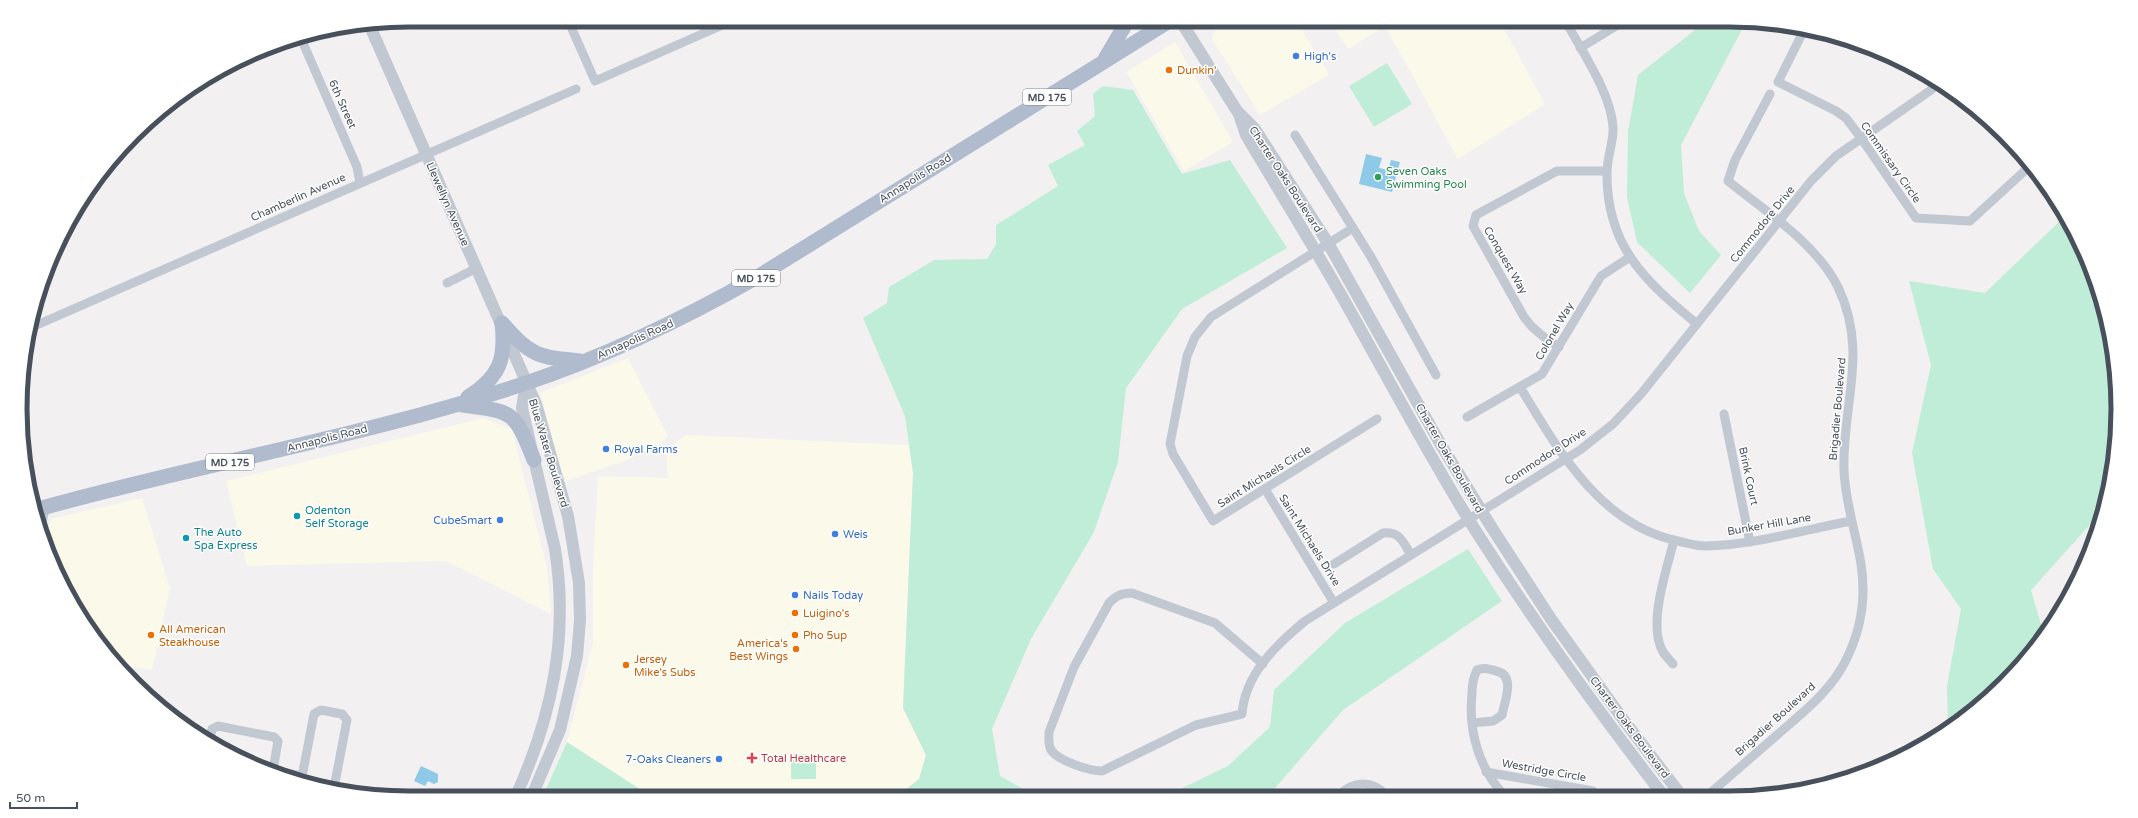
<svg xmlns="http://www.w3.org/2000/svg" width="2138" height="818" viewBox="0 0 2138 818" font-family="'Varela Round',sans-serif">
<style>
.commercial{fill:#fbf9ea}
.green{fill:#c0edd8}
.water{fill:#8fc9e8}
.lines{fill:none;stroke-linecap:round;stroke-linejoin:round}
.minor{stroke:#c1c8d1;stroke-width:9}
.tertiary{stroke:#c1c8d1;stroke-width:12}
.primary{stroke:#b0bbcd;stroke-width:15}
.shop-dot{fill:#3f7fe0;stroke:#fff;stroke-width:1.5}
.food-dot{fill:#e8710a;stroke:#fff;stroke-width:1.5}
.leisure-dot{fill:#2e9e5b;stroke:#fff;stroke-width:1.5}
.culture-dot{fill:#0f9aa8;stroke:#fff;stroke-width:1.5}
.health-dot{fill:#e0444e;stroke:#fff;stroke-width:1.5}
.labels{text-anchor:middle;stroke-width:3;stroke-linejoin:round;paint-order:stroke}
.shield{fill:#fff;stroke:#7f848d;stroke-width:1}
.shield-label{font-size:10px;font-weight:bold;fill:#48505c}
.shop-label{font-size:11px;fill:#366cbe;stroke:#fff;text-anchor:start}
.food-label{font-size:11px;fill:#c56008;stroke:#fff;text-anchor:start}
.street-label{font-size:11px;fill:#48505c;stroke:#fff}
.leisure-label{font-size:11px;fill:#27864d;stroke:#fff;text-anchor:start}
.culture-label{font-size:11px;fill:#0d838f;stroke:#fff;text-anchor:start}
.health-label{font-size:11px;fill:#be3a42;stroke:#fff;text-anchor:start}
.rim{fill:none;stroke:#48505c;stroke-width:5}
</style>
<rect width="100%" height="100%" fill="#f2f0f0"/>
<g class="commercial">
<path d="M1217,20H1314L1301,28L1329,75L1260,115L1212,39Z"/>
<path d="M1329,20H1378L1382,28L1348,49Z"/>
<path d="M1382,20H1499L1545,104L1458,159Z"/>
<path d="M1175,42L1233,142L1184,171L1126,72Z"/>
<path d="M628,358L668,436L659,445L627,460L564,482L540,393Z"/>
<path d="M483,418L512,429L547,568L551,614L446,561L247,566L226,481Z"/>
<path d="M685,435L909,445L913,473L903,708L926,755L919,779L897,797H652L567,742L593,643V568L598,476L668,478L666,451Z"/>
<path d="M142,498L170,588L152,670L119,665L85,625L50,558L46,546L51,519Z"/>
</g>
<g class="green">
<path d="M1702,20L1746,22L1681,145L1684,193L1699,231L1721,255L1690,293L1637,242L1627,197L1628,132L1638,75L1700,26Z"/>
<path d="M1387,63L1412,104L1374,127L1349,86Z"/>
<path d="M1103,86L1133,90L1182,174L1230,160L1287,248L1182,309L1126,388L1118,462L1094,532L1031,639L992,729L1000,776L1036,796L897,797L919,779L926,755L903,708L913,473L905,416L863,318L887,303L889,287L934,260L987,259L996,244V225L1058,186L1048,165L1085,145L1077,131L1095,116L1093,94Z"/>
<path d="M2066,215L2097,284L2115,358L2117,435L2105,508L2031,590L2044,635L1986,701L1948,727L1947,686L1961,609L1933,569L1912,453L1931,365L1909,281L1985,293Z"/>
<path d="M1468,549L1502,601L1343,710L1268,796H1166L1228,766L1270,727L1274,690L1345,623Z"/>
<path d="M567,742L652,797L542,798Z"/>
<path d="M791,754L816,755V779H791Z"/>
</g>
<g class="water">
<path d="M1366,154L1382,158L1379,168L1388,170L1391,160L1400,162L1392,192L1359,184Z"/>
<path d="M421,766L438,774V782L434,784L428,781L425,786L414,781Z"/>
</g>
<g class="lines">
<g class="minor">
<path d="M568,20L595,81L734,20"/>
<path d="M1565,20C1581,50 1611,93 1613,127C1614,141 1607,157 1607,172C1606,246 1645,281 1697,324"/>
<path d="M1804,30L1778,82L1836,111L1846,118L1861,138L1916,218L1970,221L2031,165"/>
<path d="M300,36L357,167L360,183"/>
<path d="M1580,48L1626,20"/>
<path d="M1295,135L1371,257L1436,375"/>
<path d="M1353,228L1211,317L1195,337L1187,356L1170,444L1173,454L1213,521L1377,419"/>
<path d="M447,283L477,268"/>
<path d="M30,328L576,89"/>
<path d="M1559,347C1545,338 1534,331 1524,317L1473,226L1476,215L1557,171H1607"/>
<path d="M1520,387C1558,450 1600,525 1678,541C1687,543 1696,546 1705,546C1754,545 1803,530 1851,521"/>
<path d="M1724,414L1750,542"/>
<path d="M1467,417L1542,374L1601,276L1630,257"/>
<path d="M1265,489L1334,603"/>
<path d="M41,528L45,508"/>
<path d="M1334,564L1383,533C1400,531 1403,542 1411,555"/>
<path d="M1263,664L1215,623L1132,593C1121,593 1116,596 1109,603L1074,667L1049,732C1049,738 1048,745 1051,750C1058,761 1090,771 1102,771L1196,725L1242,714C1245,674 1276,645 1305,621L1580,450L1613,424L1641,394L1811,181L1836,156L1931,90L1938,83"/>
<path d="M1673,664C1670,660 1664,655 1662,650C1648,622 1667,569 1674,540"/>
<path d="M1472,723L1493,721L1502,715C1505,700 1516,675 1496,671C1489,669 1484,667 1477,670C1473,678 1472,686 1472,694C1468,731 1479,768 1504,795"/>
<path d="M210,741L212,729L218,726L274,737L278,741L273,770"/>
<path d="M266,769L302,776"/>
<path d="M1486,772L1593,791L1592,795"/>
<path d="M301,782L314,714L321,710L342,714L347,720L334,788"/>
<path d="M1708,795C1731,775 1754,755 1777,735C1803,712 1831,691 1846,660C1861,630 1866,596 1861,564C1856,533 1845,502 1844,470C1842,404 1869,352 1838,287C1816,243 1765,211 1728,181L1735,160L1770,94"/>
<path d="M1338,796C1353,781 1372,779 1387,796"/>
</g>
<g class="tertiary">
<path d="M1180,20L1237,111L1255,129L1328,243L1441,445L1492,528L1551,619L1625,722L1681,795"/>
<path d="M369,24L536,404L568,516L579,583L580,620L577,656L560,730L531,798"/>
<path d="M1239,114L1246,135C1282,196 1320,256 1354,318C1395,391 1434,465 1479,536C1536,625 1598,711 1663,795"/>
<path d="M515,798C552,717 569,637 555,549L522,408L526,383"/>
</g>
<g class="primary">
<path d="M1105,59L1128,20"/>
<path d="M502,323C531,356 537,357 580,361"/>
<path d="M468,397C500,377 506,359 502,323"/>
<path d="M462,405C514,412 514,410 534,460"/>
<path d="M35,510C197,464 365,437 526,383C607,356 685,318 759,276L1171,20"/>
</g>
</g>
<g class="shop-dot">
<circle cx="1296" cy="56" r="4"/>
<circle cx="606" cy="449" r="4"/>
<circle cx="500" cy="520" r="4"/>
<circle cx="835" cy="534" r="4"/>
<circle cx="795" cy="595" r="4"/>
<circle cx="719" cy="759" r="4"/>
</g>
<g class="food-dot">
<circle cx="1169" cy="70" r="4"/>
<circle cx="795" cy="613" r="4"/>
<circle cx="151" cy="635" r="4"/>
<circle cx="795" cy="635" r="4"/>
<circle cx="796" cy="649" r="4"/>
<circle cx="626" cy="665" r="4"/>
</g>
<circle class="leisure-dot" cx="1378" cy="177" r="4"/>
<g class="culture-dot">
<circle cx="297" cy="516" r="4"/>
<circle cx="186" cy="538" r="4"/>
</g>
<path class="health-dot" d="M750 752h4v4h4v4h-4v4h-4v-4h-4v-4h4z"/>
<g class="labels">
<g class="shield">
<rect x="1023" y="89" width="48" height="16" rx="3"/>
<rect x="732" y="270" width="48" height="16" rx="3"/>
<rect x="206" y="454" width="48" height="16" rx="3"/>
</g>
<g class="shield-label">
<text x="1047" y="101">MD 175</text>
<text x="756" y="282">MD 175</text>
<text x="230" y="466">MD 175</text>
</g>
<g class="shop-label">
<text x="1304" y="60">High's</text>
<text x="614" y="453">Royal Farms</text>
<text x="492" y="524" text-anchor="end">CubeSmart</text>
<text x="843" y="538">Weis</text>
<text x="803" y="599">Nails Today</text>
<text x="711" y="763" text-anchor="end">7-Oaks Cleaners</text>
</g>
<g class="food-label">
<text x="1177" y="74">Dunkin'</text>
<text x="803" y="617">Luigino's</text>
<text x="159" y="633">All American<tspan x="159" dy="13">Steakhouse</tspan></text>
<text x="803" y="639">Pho 5up</text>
<text x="788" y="647" text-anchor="end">America's<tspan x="788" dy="13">Best Wings</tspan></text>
<text x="634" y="663">Jersey<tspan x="634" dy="13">Mike's Subs</tspan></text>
</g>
<g class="street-label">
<text transform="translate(343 104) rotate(66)" y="4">6th Street</text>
<text transform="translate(1891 162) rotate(55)" y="4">Commissary Circle</text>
<text transform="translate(915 178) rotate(-32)" y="4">Annapolis Road</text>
<text transform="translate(1286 179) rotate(57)" y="4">Charter Oaks Boulevard</text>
<text transform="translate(298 197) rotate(-24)" y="4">Chamberlin Avenue</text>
<text transform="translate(448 204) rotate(66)" y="4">Llewellyn Avenue</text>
<text transform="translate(1762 224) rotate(-51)" y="4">Commodore Drive</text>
<text transform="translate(1506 260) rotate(60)" y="4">Conquest Way</text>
<text transform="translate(1554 331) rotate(-60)" y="4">Colonel Way</text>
<text transform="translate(635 339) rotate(-24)" y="4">Annapolis Road</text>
<text transform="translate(1837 409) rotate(-85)" y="4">Brigadier Boulevard</text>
<text transform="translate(327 438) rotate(-14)" y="4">Annapolis Road</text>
<text transform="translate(549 453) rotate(73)" y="4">Blue Water Boulevard</text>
<text transform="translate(1545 456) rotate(-33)" y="4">Commodore Drive</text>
<text transform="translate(1450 458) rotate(60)" y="4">Charter Oaks Boulevard</text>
<text transform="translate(1264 476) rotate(-32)" y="4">Saint Michaels Circle</text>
<text transform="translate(1749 476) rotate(78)" y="4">Brink Court</text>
<text transform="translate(1769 524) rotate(-10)" y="4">Bunker Hill Lane</text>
<text transform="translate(1310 540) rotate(58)" y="4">Saint Michaels Drive</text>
<text transform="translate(1775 719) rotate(-42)" y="4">Brigadier Boulevard</text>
<text transform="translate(1630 727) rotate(53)" y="4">Charter Oaks Boulevard</text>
<text transform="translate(1544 770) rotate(10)" y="4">Westridge Circle</text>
</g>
<g class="leisure-label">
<text x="1386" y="175">Seven Oaks<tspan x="1386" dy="13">Swimming Pool</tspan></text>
</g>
<g class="culture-label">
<text x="305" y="514">Odenton<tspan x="305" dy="13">Self Storage</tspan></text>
<text x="194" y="536">The Auto<tspan x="194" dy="13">Spa Express</tspan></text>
</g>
<g class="health-label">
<text x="761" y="762">Total Healthcare</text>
</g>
</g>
<path d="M0 0H2138V818H0ZM409 27H1729A382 382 0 0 1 2111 409V409A382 382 0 0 1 1729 791H409A382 382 0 0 1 27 409V409A382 382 0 0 1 409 27Z" fill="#fff" fill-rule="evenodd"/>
<path class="rim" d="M409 27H1729A382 382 0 0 1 2111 409V409A382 382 0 0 1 1729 791H409A382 382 0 0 1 27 409V409A382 382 0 0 1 409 27Z"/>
<path d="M10 802v6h67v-6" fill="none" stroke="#48505c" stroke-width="2"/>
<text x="16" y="802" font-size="12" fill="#48505c" stroke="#ffffff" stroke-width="3" paint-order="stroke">50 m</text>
</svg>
